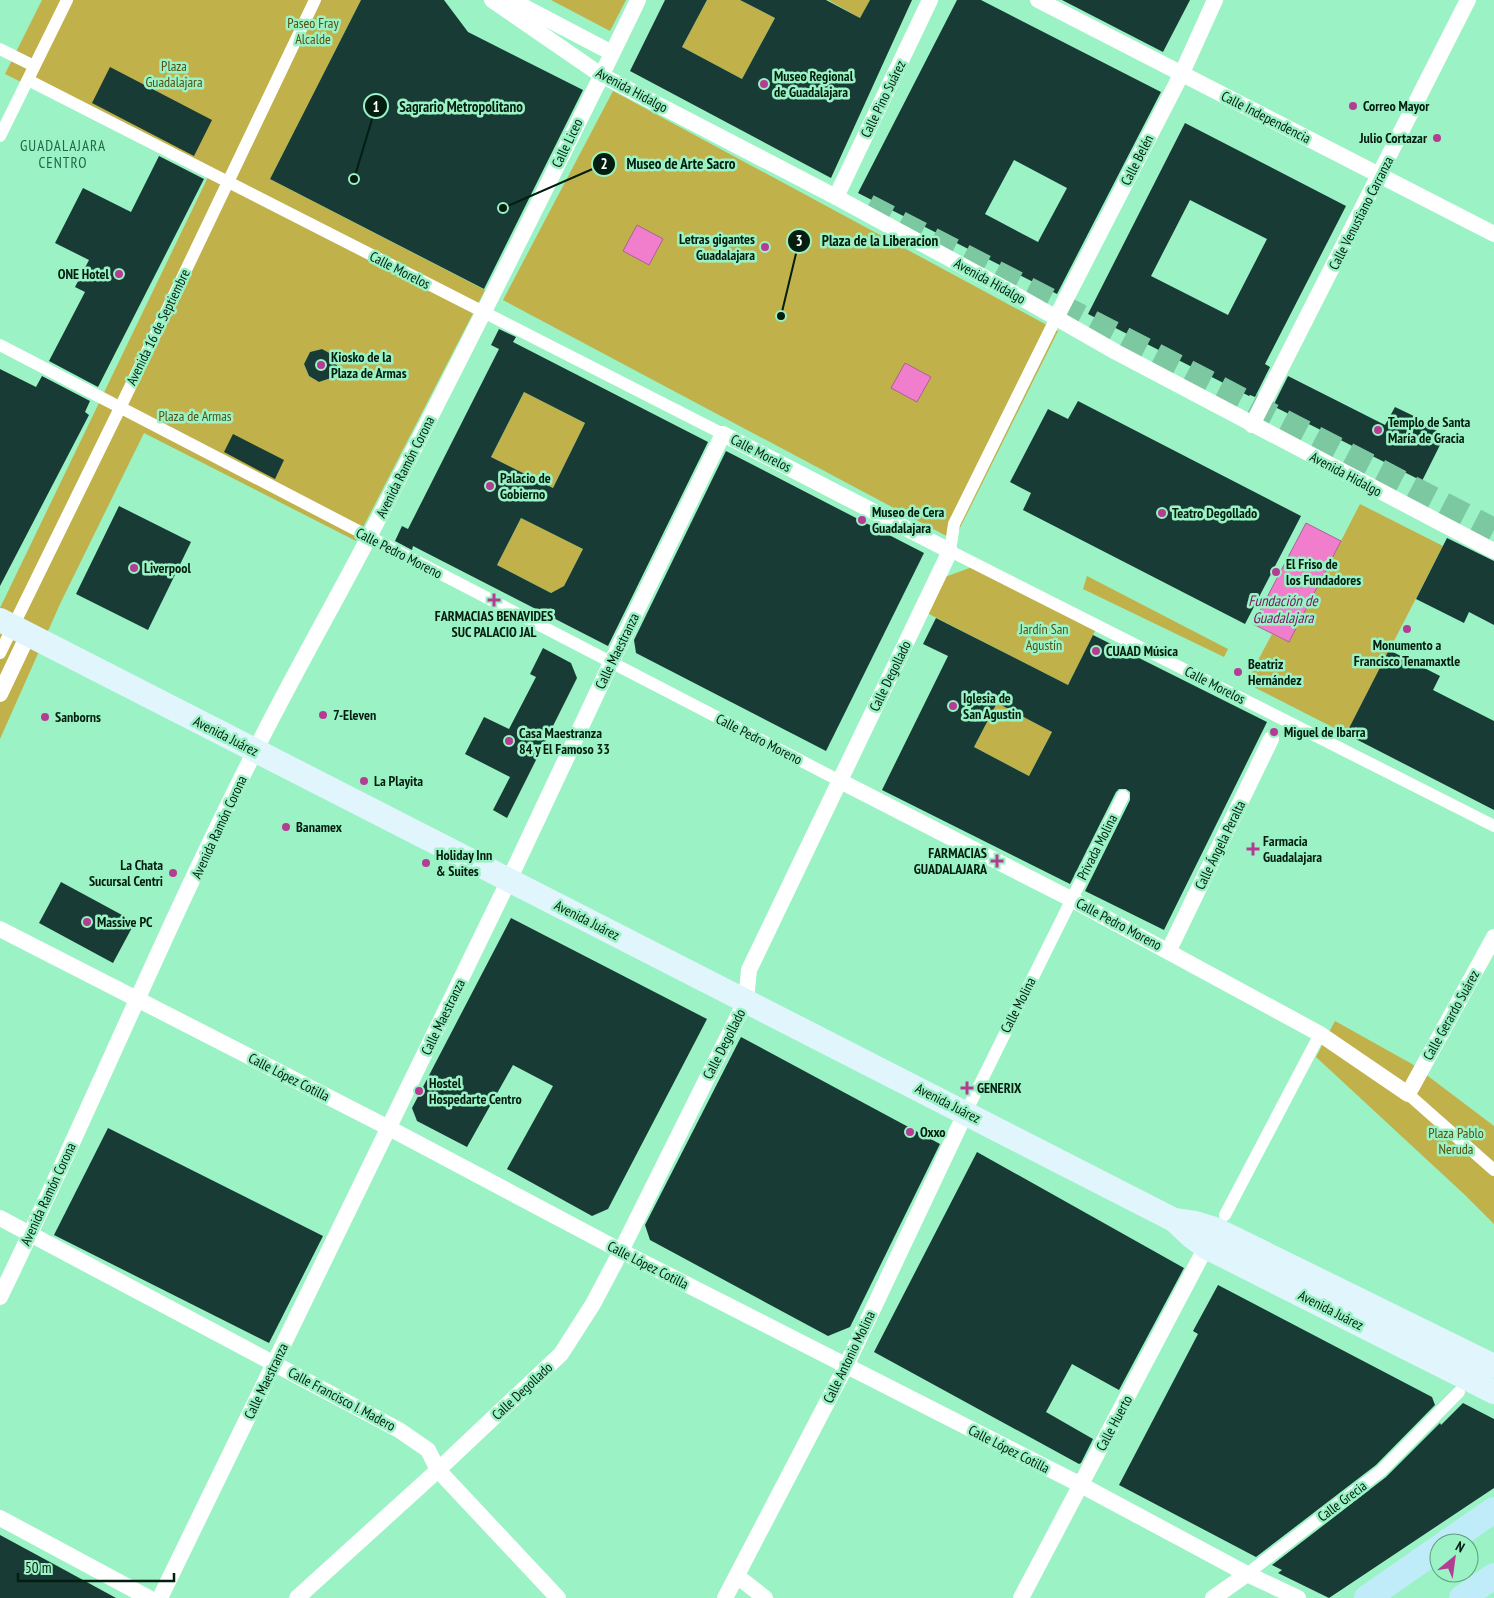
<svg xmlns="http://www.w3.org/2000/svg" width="1494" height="1598" viewBox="0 0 1494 1598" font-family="'PT Sans Narrow',sans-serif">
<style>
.green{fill:#c1b14a;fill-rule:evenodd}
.water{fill:#f17ecc;stroke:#aa6194}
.building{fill:#183c35;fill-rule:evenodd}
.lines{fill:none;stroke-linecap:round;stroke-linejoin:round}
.secondary-tunnel{stroke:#7cc8a1;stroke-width:24;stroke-dasharray:24 12;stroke-linecap:butt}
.pedestrian{stroke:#fff;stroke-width:12}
.minor{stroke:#fff;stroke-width:16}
.secondary{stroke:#e0f5fc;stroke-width:24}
.primary{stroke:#c0ecfa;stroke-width:26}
.poi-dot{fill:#b43d93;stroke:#9af2c5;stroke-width:2}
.labels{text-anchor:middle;stroke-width:5;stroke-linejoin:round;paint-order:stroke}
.park-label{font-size:14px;fill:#584f12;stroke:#9af2c5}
.poi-label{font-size:14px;font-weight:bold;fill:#031e11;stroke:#9af2c5;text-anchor:start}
.street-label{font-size:14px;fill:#031e11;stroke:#9af2c5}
.neighbourhood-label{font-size:15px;letter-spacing:1px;fill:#216647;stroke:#9af2c5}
.water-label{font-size:15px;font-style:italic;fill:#7d1664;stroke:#9af2c5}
.leader{fill:none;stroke:#031e11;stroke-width:2}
.callout-dot{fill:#031e11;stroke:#9af2c5;stroke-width:2}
.mark-label{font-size:15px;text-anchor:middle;font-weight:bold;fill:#fff}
.callout-label{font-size:15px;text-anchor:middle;font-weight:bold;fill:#031e11;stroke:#9af2c5;stroke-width:5;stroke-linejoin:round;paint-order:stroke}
</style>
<rect width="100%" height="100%" fill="#9af2c5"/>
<g class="green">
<path d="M42,0H361L270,179L485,290L356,541L144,433L60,604L0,739V608L209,175L5,74ZM322,349L333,355L337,366L331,378L319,382L309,376L304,364L310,352Z"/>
<path d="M551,0H626L610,31Z"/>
<path d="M707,0H740L775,18L742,79L682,47Z"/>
<path d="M828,0H870L860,18Z"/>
<path d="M613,91L1058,331L954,540L503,300Z"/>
<path d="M524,392L585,423L553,488L491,457Z"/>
<path d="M1360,504L1443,546L1346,734L1246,683L1272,634L1289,642Z"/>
<path d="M521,518L583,549L564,586L551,593L497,565Z"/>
<path d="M975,566L1097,627L1068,685L927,613L945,577Z"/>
<path d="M1087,576L1228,649L1224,657L1083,589Z"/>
<path d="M997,703L1052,732L1029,776L974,747Z"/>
<path d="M1335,1021L1412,1064L1494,1126V1224L1465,1195L1316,1057Z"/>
</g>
<g class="water">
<path d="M637,225L663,239L649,265L623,251Z"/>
<path d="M905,363L931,377L917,402L891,388Z"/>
<path d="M1306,523L1341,541L1289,642L1253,624Z"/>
</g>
<g class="building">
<path d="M361,0H444L468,32L583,90L484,289L270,179Z"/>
<path d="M665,0H707L682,47L742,79L775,18L740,0H826L860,18L870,0H912L831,178L630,71Z"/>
<path d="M957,0H981L1161,92L1057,294L858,193ZM1014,160L1067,188L1038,242L985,214Z"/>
<path d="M1062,0H1190L1163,52Z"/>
<path d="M110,67L212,120L194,156L92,103Z"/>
<path d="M1185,123L1346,206L1265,364L1270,367L1255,397L1250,395L1249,396L1088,314ZM1190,200L1267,239L1228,315L1151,276Z"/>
<path d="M159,156L204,179L98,387L49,361L85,292L75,287L89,260L55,243L83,188L131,212Z"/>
<path d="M499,329L516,337L513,342L708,442L608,646L413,546L412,550L395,541L402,526L408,529L499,349L491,345ZM524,392L585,423L553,488L491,457ZM521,518L583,549L564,586L551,593L497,565Z"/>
<path d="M322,349L333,355L337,366L331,378L319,382L309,376L304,364L310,352Z"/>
<path d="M0,369L36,387L42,376L90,401L85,412L89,415L0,586Z"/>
<path d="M1288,376L1385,425L1395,407L1418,418L1417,421L1445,435L1422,481L1273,406Z"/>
<path d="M1078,401L1301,516L1245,624L1023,510L1031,493L1010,482L1048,409L1068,419Z"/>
<path d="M233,434L284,460L275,479L224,452Z"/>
<path d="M726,451L924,553L826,751L636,653L634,640Z"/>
<path d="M119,506L191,542L148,630L76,594Z"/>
<path d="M1447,538L1494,561V625L1469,612L1464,623L1416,599Z"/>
<path d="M936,618L1068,685L1093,635L1267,722L1164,930L1085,891L1130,800V792L1126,789H1119L1116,792L1070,884L882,790L948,656L923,644ZM997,703L1052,732L1029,776L974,747Z"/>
<path d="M543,648L571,663L577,678L507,818L493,810L510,777L465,754L484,717L509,729L536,677L530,674Z"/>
<path d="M1389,650L1440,676L1433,690L1494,721V810L1346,734Z"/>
<path d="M61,882L135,922L113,963L39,923Z"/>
<path d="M511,918L707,1019L608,1209L592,1216L507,1169L553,1086L513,1065L467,1147L417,1121L412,1108Z"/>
<path d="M741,1037L940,1144L850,1327L828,1336L650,1240L645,1225Z"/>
<path d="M108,1128L323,1236L269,1343L54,1235Z"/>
<path d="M977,1152L1184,1268L1119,1390L1072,1364L1046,1412L1093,1439L1081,1463L1079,1464L874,1352Z"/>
<path d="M1218,1285L1432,1397L1435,1405L1376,1465L1256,1557L1119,1485L1198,1334L1193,1331Z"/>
<path d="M1463,1403L1494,1419V1488L1329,1598L1278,1573L1282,1570L1272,1565L1386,1477L1440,1423L1441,1425Z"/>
<path d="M0,1535L61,1568L116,1598H0Z"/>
</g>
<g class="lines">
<path class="secondary-tunnel" d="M868,206L1494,530"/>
<g class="pedestrian">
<path d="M0,49L34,66"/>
<path d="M28,80L723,434"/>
<path d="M0,136L67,0"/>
<path d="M1056,318L954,524L950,551L1494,826"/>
<path d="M0,345L840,781"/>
<path d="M0,653L120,408L315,0"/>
<path d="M1408,1094L1494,1170"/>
<path d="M966,1112L1123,796"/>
<path d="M1225,1215L1320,1034"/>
<path d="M1247,1574L1381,1471L1459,1392"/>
</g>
<g class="minor">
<path d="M492,0L601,75L836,197L1011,292L1116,352L1494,551"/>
<path d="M511,0L612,53"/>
<path d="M1038,0L1494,234"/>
<path d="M836,197L930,0"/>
<path d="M1056,318L1182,73L1215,0"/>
<path d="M1252,425L1468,0"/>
<path d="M0,694L28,635"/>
<path d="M840,781L1071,899L1320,1034L1408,1094L1494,937"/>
<path d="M0,929L389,1128L621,1251L1081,1485L1247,1574L1298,1598"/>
<path d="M1169,950L1271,739"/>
<path d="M0,1218L399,1430L428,1450L438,1470L558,1598"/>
<path d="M0,1297C88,1116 164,930 255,751C292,677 333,606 371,533C462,356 552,179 638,0"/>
<path d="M0,1518L149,1598"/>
<path d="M737,1576L765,1598"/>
<path d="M160,1598L509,880L611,663L723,434L950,551L749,970L746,1000L621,1251L593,1304L561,1354L438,1470L297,1598"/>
<path d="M725,1598L846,1366L966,1112"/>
<path d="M1021,1598L1206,1247"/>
<path d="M1213,1598L1247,1574"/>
</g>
<g class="secondary">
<path d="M0,620L1174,1220L1191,1236L1206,1247L1494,1392"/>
<path d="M1174,1220L1195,1223L1215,1229L1494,1366"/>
</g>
<g class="primary">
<path d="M1446,1543L1494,1510"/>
<path d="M1367,1598L1439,1548"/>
<path d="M1462,1598L1494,1576"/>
</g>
</g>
<g class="poi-dot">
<circle cx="764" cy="84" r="5"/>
<circle cx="1353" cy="106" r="5"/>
<circle cx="1437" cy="138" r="5"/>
<circle cx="765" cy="247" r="5"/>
<circle cx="119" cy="274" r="5"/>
<circle cx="321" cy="365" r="5"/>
<circle cx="1378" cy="430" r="5"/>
<circle cx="490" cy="486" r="5"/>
<circle cx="1162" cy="513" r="5"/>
<circle cx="862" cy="520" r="5"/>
<circle cx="134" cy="568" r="5"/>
<circle cx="1276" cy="572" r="5"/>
<path d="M491.5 592.5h5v5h5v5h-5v5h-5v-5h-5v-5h5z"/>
<circle cx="1407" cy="629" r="5"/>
<circle cx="1096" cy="651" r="5"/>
<circle cx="1238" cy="672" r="5"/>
<circle cx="953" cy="706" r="5"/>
<circle cx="323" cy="715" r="5"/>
<circle cx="45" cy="717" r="5"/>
<circle cx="1274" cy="732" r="5"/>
<circle cx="509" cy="741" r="5"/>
<circle cx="364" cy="781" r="5"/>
<circle cx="286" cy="827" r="5"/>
<path d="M1250.5 841.5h5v5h5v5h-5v5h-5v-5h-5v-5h5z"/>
<path d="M994.5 853.5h5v5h5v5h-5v5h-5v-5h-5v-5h5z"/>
<circle cx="426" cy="863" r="5"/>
<circle cx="173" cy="873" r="5"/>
<circle cx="87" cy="922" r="5"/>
<path d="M964.5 1080.5h5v5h5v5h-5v5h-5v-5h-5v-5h5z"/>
<circle cx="419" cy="1091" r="5"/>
<circle cx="910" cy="1132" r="5"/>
</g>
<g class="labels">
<g class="park-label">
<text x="313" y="28">Paseo Fray<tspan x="313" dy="16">Alcalde</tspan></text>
<text x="174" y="71">Plaza<tspan x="174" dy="16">Guadalajara</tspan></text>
<text x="195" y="421">Plaza de Armas</text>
<text x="1044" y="634">Jardín San<tspan x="1044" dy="16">Agustín</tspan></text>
<text x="1456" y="1138">Plaza Pablo<tspan x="1456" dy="16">Neruda</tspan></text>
</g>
<g class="poi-label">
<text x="774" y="81">Museo Regional<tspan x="774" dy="16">de Guadalajara</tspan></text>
<text x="1363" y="111">Correo Mayor</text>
<text x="1427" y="143" text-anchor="end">Julio Cortazar</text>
<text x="755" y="244" text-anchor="end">Letras gigantes<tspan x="755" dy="16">Guadalajara</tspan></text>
<text x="109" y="279" text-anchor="end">ONE Hotel</text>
<text x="331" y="362">Kiosko de la<tspan x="331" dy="16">Plaza de Armas</tspan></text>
<text x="1388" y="427">Templo de Santa<tspan x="1388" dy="16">María de Gracia</tspan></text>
<text x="500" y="483">Palacio de<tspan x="500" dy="16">Gobierno</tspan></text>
<text x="872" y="517">Museo de Cera<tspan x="872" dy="16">Guadalajara</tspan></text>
<text x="1172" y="518">Teatro Degollado</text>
<text x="1286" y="569">El Friso de<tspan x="1286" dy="16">los Fundadores</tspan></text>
<text x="144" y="573">Liverpool</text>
<text x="494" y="621" text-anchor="middle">FARMACIAS BENAVIDES<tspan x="494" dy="16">SUC PALACIO JAL</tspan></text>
<text x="1407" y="650" text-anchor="middle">Monumento a<tspan x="1407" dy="16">Francisco Tenamaxtle</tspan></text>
<text x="1106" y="656">CUAAD Música</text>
<text x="1248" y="669">Beatriz<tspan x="1248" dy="16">Hernández</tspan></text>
<text x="963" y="703">Iglesia de<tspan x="963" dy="16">San Agustin</tspan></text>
<text x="333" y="720">7-Eleven</text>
<text x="55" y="722">Sanborns</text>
<text x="1284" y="737">Miguel de Ibarra</text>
<text x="519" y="738">Casa Maestranza<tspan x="519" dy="16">84 y El Famoso 33</tspan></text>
<text x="374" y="786">La Playita</text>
<text x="296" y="832">Banamex</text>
<text x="1263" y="846">Farmacia<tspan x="1263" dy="16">Guadalajara</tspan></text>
<text x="987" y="858" text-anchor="end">FARMACIAS<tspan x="987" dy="16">GUADALAJARA</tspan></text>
<text x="436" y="860">Holiday Inn<tspan x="436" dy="16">&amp; Suites</tspan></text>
<text x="163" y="870" text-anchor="end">La Chata<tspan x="163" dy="16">Sucursal Centri</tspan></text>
<text x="97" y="927">Massive PC</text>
<text x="429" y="1088">Hostel<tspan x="429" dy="16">Hospedarte Centro</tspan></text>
<text x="977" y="1093">GENERIX</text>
<text x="920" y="1137">Oxxo</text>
</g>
<g class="street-label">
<text transform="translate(632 90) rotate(28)" y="5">Avenida Hidalgo</text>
<text transform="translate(883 99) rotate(-64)" y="5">Calle Pino Suárez</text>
<text transform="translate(1266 117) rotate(27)" y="5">Calle Independencia</text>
<text transform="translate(567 143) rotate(-64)" y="5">Calle Liceo</text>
<text transform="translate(1137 160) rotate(-63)" y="5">Calle Belén</text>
<text transform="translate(1361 213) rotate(-63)" y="5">Calle Venustiano Carranza</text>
<text transform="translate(400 270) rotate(27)" y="5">Calle Morelos</text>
<text transform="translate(990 281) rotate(29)" y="5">Avenida Hidalgo</text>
<text transform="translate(158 327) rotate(-64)" y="5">Avenida 16 de Septiembre</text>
<text transform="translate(761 453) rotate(27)" y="5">Calle Morelos</text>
<text transform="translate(405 467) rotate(-63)" y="5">Avenida Ramón Corona</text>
<text transform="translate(1346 474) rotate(28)" y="5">Avenida Hidalgo</text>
<text transform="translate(399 553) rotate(27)" y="5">Calle Pedro Moreno</text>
<text transform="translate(617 651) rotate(-64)" y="5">Calle Maestranza</text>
<text transform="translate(890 676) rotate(-64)" y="5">Calle Degollado</text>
<text transform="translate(1215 685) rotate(27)" y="5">Calle Morelos</text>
<text transform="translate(226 736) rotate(27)" y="5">Avenida Juárez</text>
<text transform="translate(759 739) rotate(27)" y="5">Calle Pedro Moreno</text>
<text transform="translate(219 827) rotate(-65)" y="5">Avenida Ramón Corona</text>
<text transform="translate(1220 845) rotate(-64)" y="5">Calle Ángela Peralta</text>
<text transform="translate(1097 847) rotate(-63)" y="5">Privada Molina</text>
<text transform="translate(587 920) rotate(27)" y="5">Avenida Juárez</text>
<text transform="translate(1119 924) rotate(28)" y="5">Calle Pedro Moreno</text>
<text transform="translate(1018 1005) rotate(-63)" y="5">Calle Molina</text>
<text transform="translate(1451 1015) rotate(-61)" y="5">Calle Gerardo Suárez</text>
<text transform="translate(443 1017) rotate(-64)" y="5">Calle Maestranza</text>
<text transform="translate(724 1044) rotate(-63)" y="5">Calle Degollado</text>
<text transform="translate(289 1077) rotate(27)" y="5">Calle López Cotilla</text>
<text transform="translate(948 1103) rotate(27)" y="5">Avenida Juárez</text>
<text transform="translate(48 1194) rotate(-65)" y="5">Avenida Ramón Corona</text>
<text transform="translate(648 1265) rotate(27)" y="5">Calle López Cotilla</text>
<text transform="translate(1331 1310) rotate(27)" y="5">Avenida Juárez</text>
<text transform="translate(849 1357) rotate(-64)" y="5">Calle Antonio Molina</text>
<text transform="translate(266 1381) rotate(-64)" y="5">Calle Maestranza</text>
<text transform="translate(522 1391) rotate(-43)" y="5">Calle Degollado</text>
<text transform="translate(342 1399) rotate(28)" y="5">Calle Francisco I. Madero</text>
<text transform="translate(1114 1423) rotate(-62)" y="5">Calle Huerto</text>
<text transform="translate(1009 1449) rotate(27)" y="5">Calle López Cotilla</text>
<text transform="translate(1342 1501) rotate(-37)" y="5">Calle Grecia</text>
</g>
<g class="neighbourhood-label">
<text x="63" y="151">GUADALAJARA<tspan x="63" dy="17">CENTRO</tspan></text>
</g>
<g class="water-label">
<text x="1283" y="606">Fundación de<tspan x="1283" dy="17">Guadalajara</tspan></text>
</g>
</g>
<path class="leader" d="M354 179L376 106M503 208L604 164M781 316L799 241"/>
<g class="callout-dot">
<circle cx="354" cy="179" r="5"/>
<circle cx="503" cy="208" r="5"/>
<circle cx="781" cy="316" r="5"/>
<circle cx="376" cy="106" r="12"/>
<circle cx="604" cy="164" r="12"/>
<circle cx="799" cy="241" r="12"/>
</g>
<g class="mark-label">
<text x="376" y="112">1</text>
<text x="604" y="169">2</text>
<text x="799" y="246">3</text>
</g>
<g class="callout-label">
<text x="461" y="112">Sagrario Metropolitano</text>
<text x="681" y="169">Museo de Arte Sacro</text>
<text x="880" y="246">Plaza de la Liberacion</text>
</g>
<g transform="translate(1454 1558) rotate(29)"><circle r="24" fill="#9af2c5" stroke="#5e9d7d"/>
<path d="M0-4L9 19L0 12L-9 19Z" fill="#b43d93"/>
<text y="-8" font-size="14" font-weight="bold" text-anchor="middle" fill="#031e11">N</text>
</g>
<path d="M18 1573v8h156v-8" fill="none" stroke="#031e11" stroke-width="2.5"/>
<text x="25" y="1573" font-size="15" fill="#031e11" stroke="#9af2c5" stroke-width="4" paint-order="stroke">50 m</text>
</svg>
